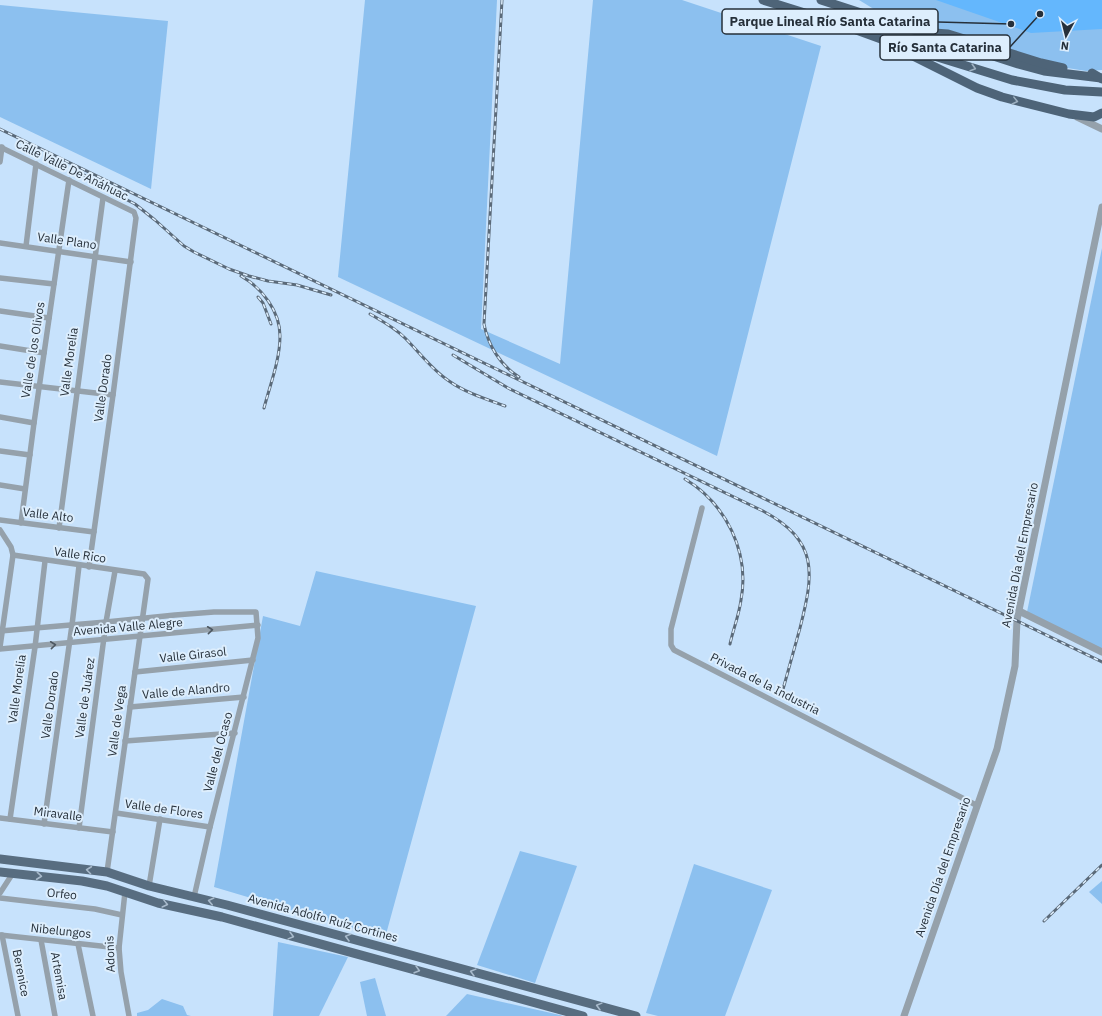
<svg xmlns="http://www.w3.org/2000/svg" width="1102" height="1016" viewBox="0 0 1102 1016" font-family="'IBM Plex Sans',sans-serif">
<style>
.green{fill:#8cc0ef}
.water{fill:#64b7fd}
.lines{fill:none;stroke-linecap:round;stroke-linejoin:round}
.minor{stroke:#95a1ab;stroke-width:5.5}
.tertiary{stroke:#95a1ab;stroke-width:7}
.primary{stroke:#586d80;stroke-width:9}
.trunk{stroke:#4e6478;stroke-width:9}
.rail-casing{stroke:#5b6a79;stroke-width:3}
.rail{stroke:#ddeefd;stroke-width:1.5;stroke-dasharray:4.5;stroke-linecap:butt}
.trunk-bridge{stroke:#4e6478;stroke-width:9}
.oneway{stroke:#9db0c1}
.oneway2{stroke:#4d5862}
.oneway3{stroke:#a8bacb}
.labels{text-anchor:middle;stroke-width:4;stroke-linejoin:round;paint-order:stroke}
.street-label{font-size:12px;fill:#26303a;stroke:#ddeefd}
.leader{fill:none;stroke:#26303a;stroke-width:1.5}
.callout-dot{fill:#26303a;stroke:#ddeefd;stroke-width:1.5}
.callout{fill:#ddeefd;stroke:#26303a;stroke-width:1.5}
.callout-label{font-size:13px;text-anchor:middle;font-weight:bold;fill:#26303a}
</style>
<rect width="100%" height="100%" fill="#c7e2fc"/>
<g class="green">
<path d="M365,0H497L481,329L560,364L593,0H682L821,46L717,456L338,277Z"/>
<path d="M859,0H1102V70L1086,71L1055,66L877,11Z"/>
<path d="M0,5L168,21L151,189L0,117Z"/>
<path d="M1102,248V650L1027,612Z"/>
<path d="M316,571L476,606L385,938L214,887L263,616L300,626Z"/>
<path d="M520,851L577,866L535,983L477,965Z"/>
<path d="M694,864L772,890L725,1016H658L646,1013Z"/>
<path d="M1102,881V904L1089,892Z"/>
<path d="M278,942L348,957L319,1016H273Z"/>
<path d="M375,978L386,1016H367L360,982Z"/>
<path d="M467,994L560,1015L563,1016H446Z"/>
<path d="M162,999L183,1006L187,1015L191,1016H137V1013L148,1010Z"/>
</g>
<path class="water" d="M936,0H1102V29L1031,33Z"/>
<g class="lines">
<g class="minor">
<path d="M0,147L134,212L136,218L113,395L89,567"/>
<path d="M0,162L2,147"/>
<path d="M0,243L131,262"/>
<path d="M26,246L36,164"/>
<path d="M0,278L54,284"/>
<path d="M0,311L49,318"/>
<path d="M0,346L44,353"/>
<path d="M0,382L113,395"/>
<path d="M0,417L34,423"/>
<path d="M0,451L30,455"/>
<path d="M0,485L25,489"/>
<path d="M702,508L671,629V645L674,650L976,805"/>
<path d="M0,520L94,532"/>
<path d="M21,523L34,423L69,180"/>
<path d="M59,528L103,198"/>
<path d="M0,530L11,547L13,555L0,647"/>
<path d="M13,555L144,574L148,579L107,872"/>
<path d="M0,631L106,622L175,615L214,612H256L258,638L210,827L194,897"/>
<path d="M0,649L258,625"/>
<path d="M135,672L253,660"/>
<path d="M130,707L244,697"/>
<path d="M125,741L235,733"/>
<path d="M116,813L210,827"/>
<path d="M0,818L113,832"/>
<path d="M10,819L35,647L45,561"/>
<path d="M44,824L72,625L79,566"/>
<path d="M79,828L106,622L115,571"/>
<path d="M149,886L160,819"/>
<path d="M125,892L119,948L121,972L129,1016"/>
<path d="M0,893L13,873"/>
<path d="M0,898L95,909L122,915"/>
<path d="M0,935L119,948"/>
<path d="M2,935L18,1016"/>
<path d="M41,940L55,1016"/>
<path d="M78,944L93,1016"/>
</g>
<g class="tertiary">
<path d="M1077,117L1102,129"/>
<path d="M1019,611L1102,652"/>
<path d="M904,1016L997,749L1015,666L1017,620L1102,207"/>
</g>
<g class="primary">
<path d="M0,859L107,872L149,886L227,905L636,1016"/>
<path d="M0,872L82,881L107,886L158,903L222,917L583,1016"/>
</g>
<g class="trunk">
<path d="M763,0L840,24L892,43L1012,80L1065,90L1102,92"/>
<path d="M821,0L1018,64L1044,71L1101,78"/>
<path d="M934,33L948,34L1041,63L1063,68"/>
<path d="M907,53L977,88L1002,97L1069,114L1094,117L1102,113"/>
</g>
<defs>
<g id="rail">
<path d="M502,0L484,324C488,345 500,365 519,377"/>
<path d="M0,129L1102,662"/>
<path d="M84,175L98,185L135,204L155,220L184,246L194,252L229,269L249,276L268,281L297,285L331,295"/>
<path d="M241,276C262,288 280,311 280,336C280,360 270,385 264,408"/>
<path d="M258,297L263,303L271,324"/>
<path d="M370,314C382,321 395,328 405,338C420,353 432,370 449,381C466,393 486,399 505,406"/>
<path d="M453,355L508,388L763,511C819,541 814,573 800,628C794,649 788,671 782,693"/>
<path d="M685,479C726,504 750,552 741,600C739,615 733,630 730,644"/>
<path d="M1044,921L1102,865"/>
</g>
</defs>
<use href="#rail" class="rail-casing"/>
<use href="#rail" class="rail"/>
<path class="trunk-bridge" d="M1092,73L1102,79"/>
</g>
<defs><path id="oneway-chevron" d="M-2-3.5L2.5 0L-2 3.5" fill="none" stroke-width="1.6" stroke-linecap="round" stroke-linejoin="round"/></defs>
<g class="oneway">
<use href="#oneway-chevron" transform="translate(973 68) rotate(17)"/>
<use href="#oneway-chevron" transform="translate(1015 101) rotate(14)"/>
</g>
<g class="oneway2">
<use href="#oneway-chevron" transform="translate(210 630) rotate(-6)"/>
<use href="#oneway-chevron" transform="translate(53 645) rotate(-6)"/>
</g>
<g class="oneway3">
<use href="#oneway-chevron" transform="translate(89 870) rotate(-173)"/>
<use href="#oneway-chevron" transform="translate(39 876) rotate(6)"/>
<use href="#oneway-chevron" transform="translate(211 901) rotate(-167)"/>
<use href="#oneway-chevron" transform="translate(165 904) rotate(14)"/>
<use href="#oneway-chevron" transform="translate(291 936) rotate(15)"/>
<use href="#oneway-chevron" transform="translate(348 937) rotate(-165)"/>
<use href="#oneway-chevron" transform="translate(417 970) rotate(16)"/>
<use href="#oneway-chevron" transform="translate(473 972) rotate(-165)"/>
<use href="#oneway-chevron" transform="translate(599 1006) rotate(-165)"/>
</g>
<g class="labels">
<g class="street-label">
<text transform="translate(72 170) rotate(26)" y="4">Calle Valle De Anáhuac</text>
<text transform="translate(67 241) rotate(8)" y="4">Valle Plano</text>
<text transform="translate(33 350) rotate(-81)" y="4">Valle de los Olivos</text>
<text transform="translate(69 362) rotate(-82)" y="4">Valle Morelia</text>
<text transform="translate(103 388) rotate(-82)" y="4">Valle Dorado</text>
<text transform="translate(48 515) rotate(7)" y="4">Valle Alto</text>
<text transform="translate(80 555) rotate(8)" y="4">Valle Rico</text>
<text transform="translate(1020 555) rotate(-79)" y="4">Avenida Día del Empresario</text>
<text transform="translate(128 627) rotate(-5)" y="4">Avenida Valle Alegre</text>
<text transform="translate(193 655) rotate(-6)" y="4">Valle Girasol</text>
<text transform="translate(765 684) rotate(27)" y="4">Privada de la Industria</text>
<text transform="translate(17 689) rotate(-82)" y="4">Valle Morelia</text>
<text transform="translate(186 691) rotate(-5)" y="4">Valle de Alandro</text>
<text transform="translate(85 698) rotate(-82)" y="4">Valle de Juárez</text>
<text transform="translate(50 705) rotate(-82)" y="4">Valle Dorado</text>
<text transform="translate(117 721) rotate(-82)" y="4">Valle de Vega</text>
<text transform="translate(218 752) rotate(-75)" y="4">Valle del Ocaso</text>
<text transform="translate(164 809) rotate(8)" y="4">Valle de Flores</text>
<text transform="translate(58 814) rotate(7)" y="4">Miravalle</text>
<text transform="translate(943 867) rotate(-71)" y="4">Avenida Día del Empresario</text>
<text transform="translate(62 894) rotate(6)" y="4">Orfeo</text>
<text transform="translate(323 918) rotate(15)" y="4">Avenida Adolfo Ruíz Cortines</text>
<text transform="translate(61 931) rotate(6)" y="4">Nibelungos</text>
<text transform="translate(110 954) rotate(-92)" y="4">Adonis</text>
<text transform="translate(21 973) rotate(79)" y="4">Berenice</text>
<text transform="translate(59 976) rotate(80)" y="4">Artemisa</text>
</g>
</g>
<path class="leader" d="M1011 24L938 22M1040 14L1010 47"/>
<g class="callout-dot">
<circle cx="1011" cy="24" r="4"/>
<circle cx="1040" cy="14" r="4"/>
</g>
<g class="callout">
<rect x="722" y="9" width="216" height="25" rx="4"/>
<rect x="880" y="35" width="130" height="25" rx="4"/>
</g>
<g class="callout-label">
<text x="830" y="26">Parque Lineal Río Santa Catarina</text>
<text x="945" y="52">Río Santa Catarina</text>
</g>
<g transform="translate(1066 36) rotate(187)" stroke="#ddeefd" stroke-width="3" paint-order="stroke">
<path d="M0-3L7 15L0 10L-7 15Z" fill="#26303a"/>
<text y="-6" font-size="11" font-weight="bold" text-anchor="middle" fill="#26303a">N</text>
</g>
</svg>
